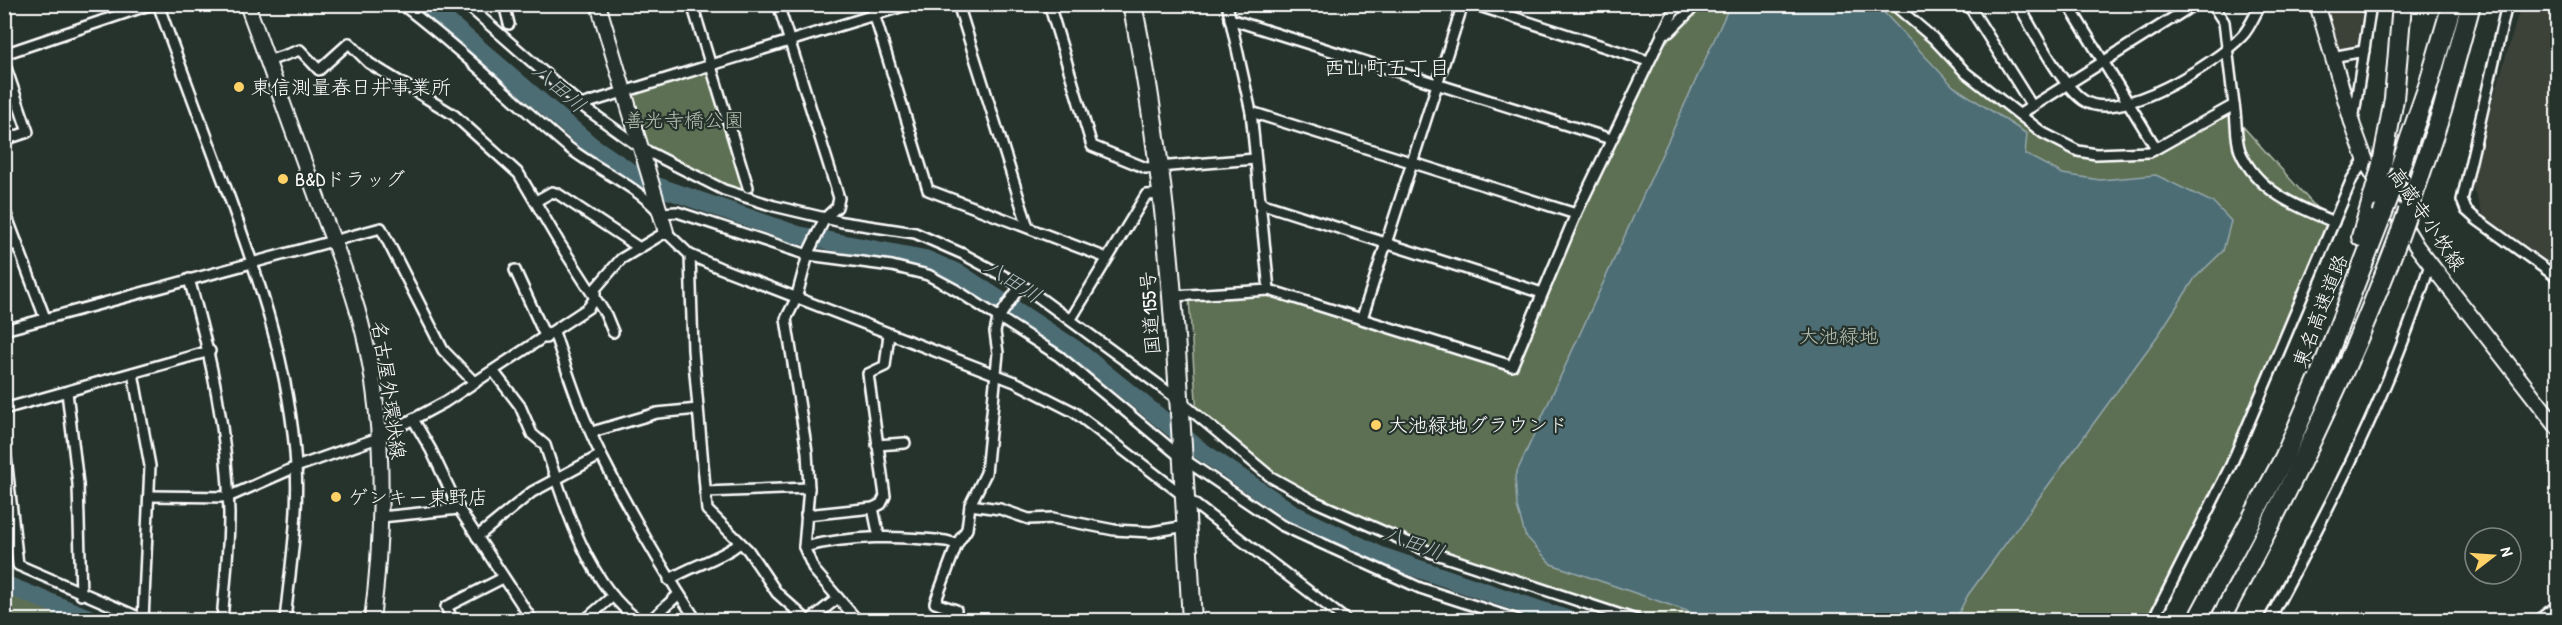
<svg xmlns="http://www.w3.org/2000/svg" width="2562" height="625" viewBox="0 0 2562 625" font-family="'Patrick Hand','Klee One',sans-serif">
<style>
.built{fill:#3c4339}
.green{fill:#5d7053;stroke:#aeb8a9;stroke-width:1.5}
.water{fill:#4e6d75;stroke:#95a7ac;stroke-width:1.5}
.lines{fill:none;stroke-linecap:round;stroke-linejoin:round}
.river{stroke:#4e6d75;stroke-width:18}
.street-casing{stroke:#fff;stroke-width:14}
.secondary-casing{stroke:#fff;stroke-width:18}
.highway-casing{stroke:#fff;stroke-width:22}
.street{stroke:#26332d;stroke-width:9}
.secondary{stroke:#26332d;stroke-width:14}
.highway{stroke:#26332d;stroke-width:18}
.highway-bridge-casing{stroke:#fff;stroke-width:22;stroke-linecap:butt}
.highway-bridge{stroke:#26332d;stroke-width:18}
.poi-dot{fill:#ffd166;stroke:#26332d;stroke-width:2}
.labels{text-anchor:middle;stroke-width:4.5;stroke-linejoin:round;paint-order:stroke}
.poi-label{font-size:20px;fill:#fff;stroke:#26332d;text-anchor:start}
.park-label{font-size:20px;fill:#b6bfb2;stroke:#26332d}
.street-label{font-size:20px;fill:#fff;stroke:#26332d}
.neighbourhood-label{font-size:21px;fill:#fff;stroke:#26332d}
.water-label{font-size:21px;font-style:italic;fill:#afbdc1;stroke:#26332d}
</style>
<rect width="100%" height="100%" fill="#26332d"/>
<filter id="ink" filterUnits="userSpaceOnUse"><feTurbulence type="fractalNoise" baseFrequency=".0167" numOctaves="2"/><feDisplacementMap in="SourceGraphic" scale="12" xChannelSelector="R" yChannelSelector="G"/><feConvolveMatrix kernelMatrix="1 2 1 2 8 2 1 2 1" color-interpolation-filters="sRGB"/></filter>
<g filter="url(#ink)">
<g class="built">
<path d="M2326,5H2363L2356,51L2339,52Z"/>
<path d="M2521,5H2557V268L2483,215L2470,179Z"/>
</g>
<g class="green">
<path d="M1704,5H1889L2030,127L2055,145L2078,154L2129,157L2229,111L2329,222L2227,464L2148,620H1657L1436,550L1318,499L1272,474L1197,414L1189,298L1252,294L1278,297L1513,371L1611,147L1658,50Z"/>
<path d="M710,70L748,195C712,184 679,164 646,145L633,98L635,93Z"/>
<path d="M5,552L10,594L77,620H5Z"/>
</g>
<path class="water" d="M1730,5H1877L1953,86L2027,134L2025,154L2063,174L2100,180L2156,175L2214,203L2231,221L2223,251L2195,278L2159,334L1968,595L1955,620H1713L1551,564L1525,535L1517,506L1515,476Z"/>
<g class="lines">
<g class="river">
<path d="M427,4L592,146L645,182L798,235L925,259L960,274L1075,349L1200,450L1294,514L1381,556L1569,620"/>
<path d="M4,584L94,620"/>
</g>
<defs>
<g id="street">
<path d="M158,4C179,63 201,121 223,180C257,273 290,366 296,466C299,517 290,570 285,620"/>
<path d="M401,4C460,48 512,100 568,147C597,170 636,185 660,213L677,212L808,255L892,266L928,275L956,290L1059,356L1182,458L1281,525L1420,588L1518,620"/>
<path d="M466,4L581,105L910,4"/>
<path d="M504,4L509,24"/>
<path d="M692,4L748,187"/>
<path d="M778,4L839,198L837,207L825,218L809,251L796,299L786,319L807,452L809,488L804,547L814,570L857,620"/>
<path d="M871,4L928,190L1107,258"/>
<path d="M958,4L1028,227"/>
<path d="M1049,4L1092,146L1146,168L1255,159"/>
<path d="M1227,4L1251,112L1269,290"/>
<path d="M1473,4L1648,61"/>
<path d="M1893,4L1933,38L1966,73L2043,133L2078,151L2096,154L2150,152L2234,105L2224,22L2212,4"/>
<path d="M1968,4L2032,106"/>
<path d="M2018,4C2033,29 2060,84 2083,100C2118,125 2216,63 2242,36C2250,28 2255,14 2261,4"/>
<path d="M2068,4L2156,148"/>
<path d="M2507,4L2462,200L2466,210L2476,219L2558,278"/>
<path d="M1230,19L1611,139"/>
<path d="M1662,33L1669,32L1697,4"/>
<path d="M4,54L152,4"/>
<path d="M2332,57L2364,51"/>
<path d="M268,61L300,50L319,70L349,43L369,63L454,115L519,174L560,244L606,315L613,332"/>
<path d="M4,62L28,132L4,140"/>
<path d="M581,105L641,148L724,190L774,206L842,222L915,233L963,254L1029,290L1179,400L1271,477L1316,502L1430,552L1636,620"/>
<path d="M2234,105C2237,119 2235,137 2240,151C2257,191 2297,207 2334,222"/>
<path d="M1251,112L1576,214"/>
<path d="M2020,114L2195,4"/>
<path d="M2353,121L2371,4"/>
<path d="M536,201L552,192L558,194L638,247"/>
<path d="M1260,203L1542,293"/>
<path d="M4,209L45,318"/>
<path d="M4,248L17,243"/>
<path d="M690,255L693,350L707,510L748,550L777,593L807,620"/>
<path d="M515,270L546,338"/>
<path d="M189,279C211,356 228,433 229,514C229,550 225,585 222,620"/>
<path d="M1173,296L1269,290L1512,366L1576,214L1677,4"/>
<path d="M1362,318L1463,4"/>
<path d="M1071,319L1146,195L1163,194"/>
<path d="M4,330L381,228L443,350L475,383"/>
<path d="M554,332C568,374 582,417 602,457C630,513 662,568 696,620"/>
<path d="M494,372L520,406L532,434L545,445C563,501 588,586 639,620"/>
<path d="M133,373L150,466L143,620"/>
<path d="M67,392L78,484L81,595"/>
<path d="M4,409L210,351"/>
<path d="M413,419L431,450L459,509L532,620"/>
<path d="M592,432L657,413L698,409"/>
<path d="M4,439L18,565L145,620"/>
<path d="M877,445L905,443"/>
<path d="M705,492L809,488"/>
<path d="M150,496L228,497L296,467L378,438L445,402L588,308L595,298V289L621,259L666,232L690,255L720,268L1015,382L1074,412L1346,620"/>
<path d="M970,505L1000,509L1029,519L1053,518L1114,530L1151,532L1186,526"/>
<path d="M873,508L879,537"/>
<path d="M806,515L873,508L881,504L885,496L868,374L885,366L889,334"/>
<path d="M381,517L459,509"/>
<path d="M477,537L532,492L601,455"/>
<path d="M804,547C852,535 898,536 946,541L957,544"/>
<path d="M669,580C692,565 719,560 740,543"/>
<path d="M453,620L446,607L503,578"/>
<path d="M585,620L613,596"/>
<path d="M651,620L679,594"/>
<path d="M810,620L838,598"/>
<path d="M952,620L956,610L935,603L957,544L967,529L970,505L986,473L998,353L995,332L998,319L1020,286"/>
<path d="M2153,620L2231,465L2352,179L2365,159"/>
<path d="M2269,620C2331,505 2391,390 2430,264"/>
<path d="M2538,620L2558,605"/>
</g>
<g id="secondary">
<path d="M247,4C271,72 296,139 320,206C336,248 354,291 364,335C386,429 384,526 372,620"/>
<path d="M598,4L666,232"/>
<path d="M2317,4L2353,126L2367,164L2417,247L2558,428"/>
</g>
<g id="highway">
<path d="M1132,4C1175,207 1179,414 1192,620"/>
<path d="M2382,164L2394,99L2402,4"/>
<path d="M2394,184L2428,86L2452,4"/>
<path d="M2408,211L2442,111L2471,4"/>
<path d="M2361,237L2373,197"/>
<path d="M2197,620L2284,458L2319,377L2382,215"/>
<path d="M2220,620C2286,497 2349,371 2398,239"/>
</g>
</defs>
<use href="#street" class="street-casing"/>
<use href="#secondary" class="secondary-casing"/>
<use href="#highway" class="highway-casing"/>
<use href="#street" class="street"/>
<use href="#secondary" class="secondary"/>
<use href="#highway" class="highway"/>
<defs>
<g id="highway-bridge">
<path d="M2373,197L2382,164"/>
<path d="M2382,215L2394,184"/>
<path d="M2398,239L2408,211"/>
</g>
</defs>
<use href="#highway-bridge" class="highway-bridge-casing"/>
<use href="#highway-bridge" class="highway-bridge"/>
</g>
</g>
<g class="poi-dot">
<circle cx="239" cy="87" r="6"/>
<circle cx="283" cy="179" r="6"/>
<circle cx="1376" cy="425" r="6"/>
<circle cx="336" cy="497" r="6"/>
</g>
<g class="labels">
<g class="poi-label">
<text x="251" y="94">東信測量春日井事業所</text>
<text x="295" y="186">B&amp;Dドラッグ</text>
<text x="1388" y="432">大池緑地グラウンド</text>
<text x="348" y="504">ゲンキー東野店</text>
</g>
<g class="park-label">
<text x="684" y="127">善光寺橋公園</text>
<text x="1839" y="343">大池緑地</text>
</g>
<g class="street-label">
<text transform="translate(2427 219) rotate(56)" y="7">高蔵寺小牧線</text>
<text transform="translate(2320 311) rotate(-69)" y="7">東名高速道路</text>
<text transform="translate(1150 313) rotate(-94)" y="7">国道155号</text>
<text transform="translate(389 390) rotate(82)" y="7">名古屋外環状線</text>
</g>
<g class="neighbourhood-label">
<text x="1387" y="75">西山町五丁目</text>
</g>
<g class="water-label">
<text transform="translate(559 88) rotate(41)" y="7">八田川</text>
<text transform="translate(1013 281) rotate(33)" y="7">八田川</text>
<text transform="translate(1414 543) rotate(20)" y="7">八田川</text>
</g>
</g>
<rect width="2562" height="625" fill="none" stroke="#26332d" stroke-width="24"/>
<rect x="12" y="12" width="2538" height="601" fill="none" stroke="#fff" stroke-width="2" filter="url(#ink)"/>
<g transform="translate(2493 556) rotate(73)"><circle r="28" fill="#26332d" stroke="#7d8581" stroke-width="1.5"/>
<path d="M0-4.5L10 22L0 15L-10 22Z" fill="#ffd166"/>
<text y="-9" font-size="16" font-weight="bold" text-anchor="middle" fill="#ffffff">N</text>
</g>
</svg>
